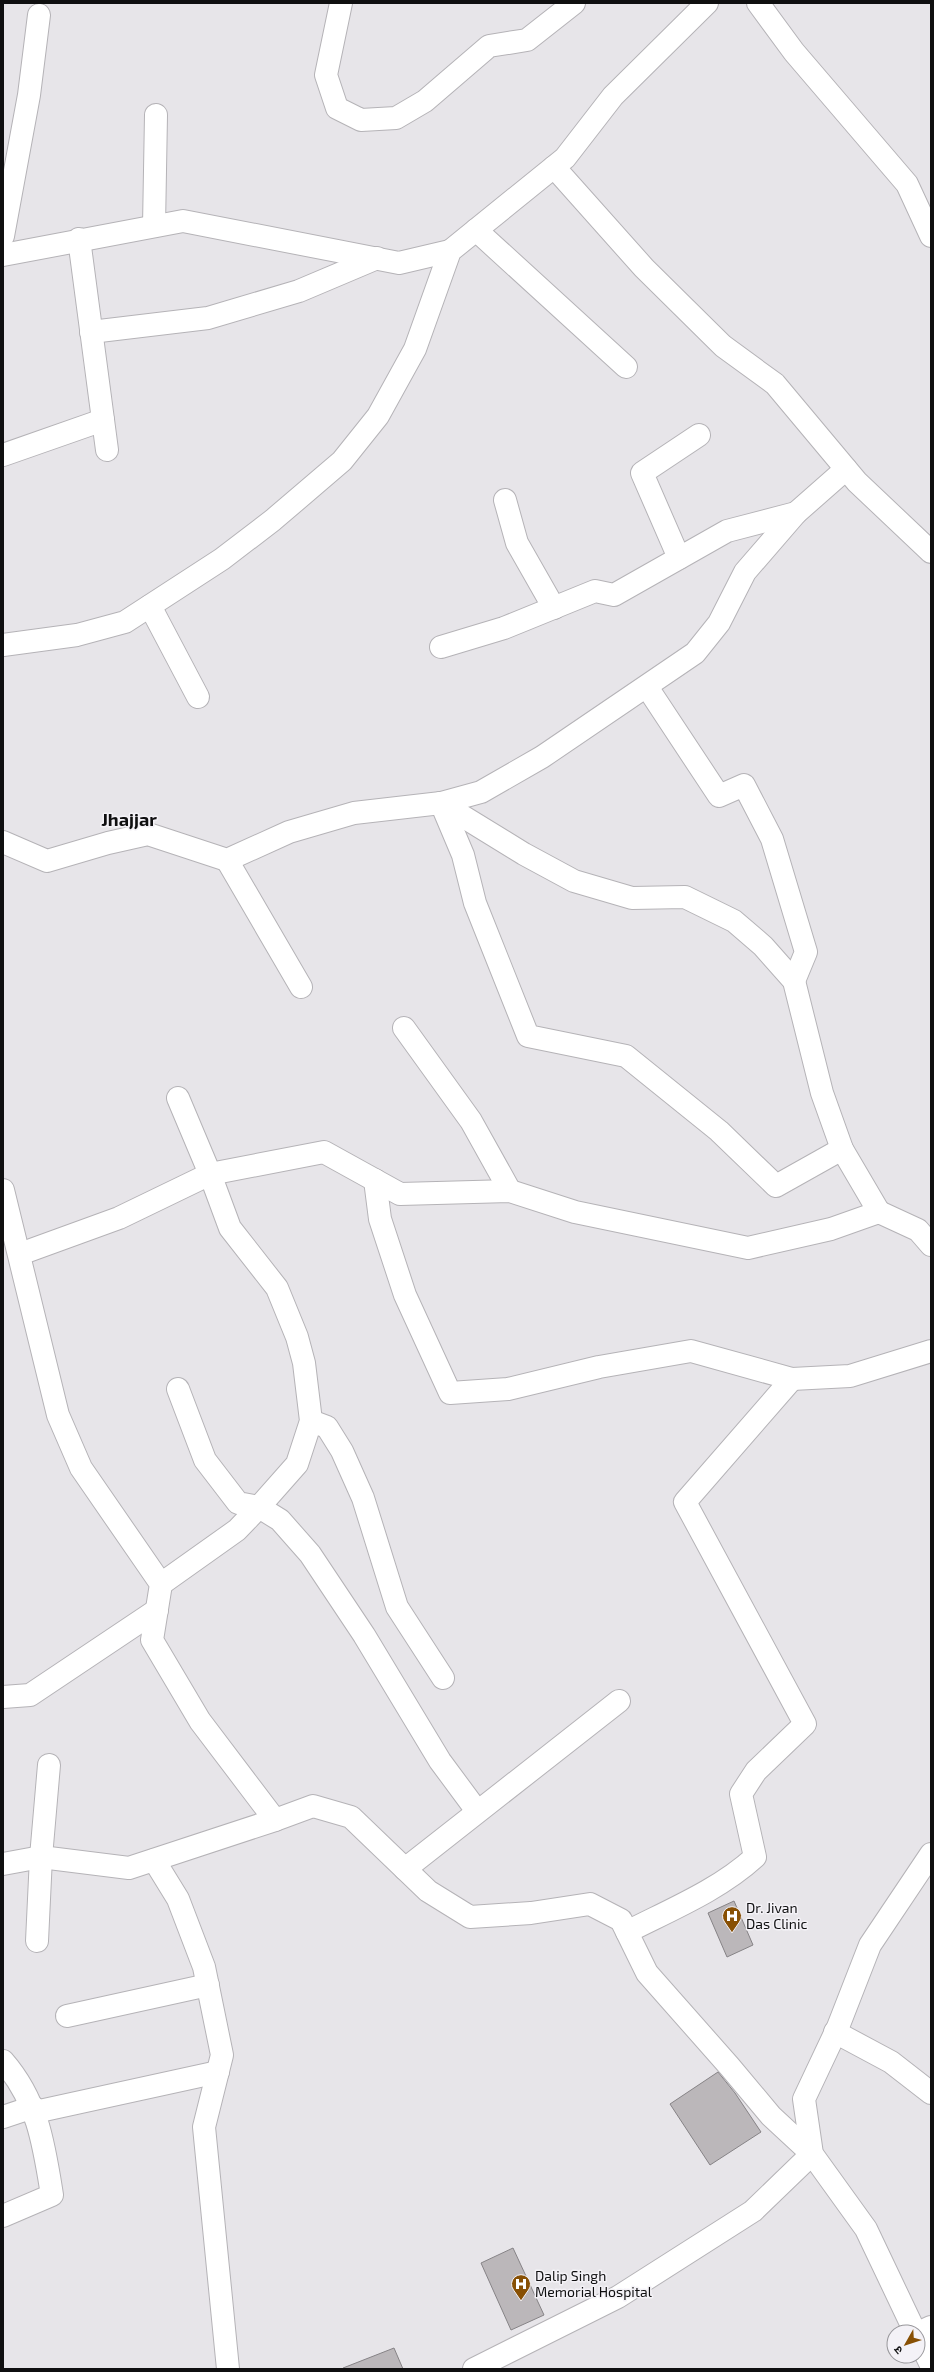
<svg xmlns="http://www.w3.org/2000/svg" width="934" height="2372" viewBox="0 0 934 2372" font-family="'Exo 2','Noto Sans Devanagari',sans-serif">
<style>
.building{fill:#bbb7ba;stroke:#868386}
.lines{fill:none;stroke-linecap:round;stroke-linejoin:round}
.minor-casing{stroke:#b5b3b7;stroke-width:24}
.major-casing{stroke:#b5b3b7;stroke-width:24}
.minor{stroke:#fff;stroke-width:22}
.major{stroke:#fff;stroke-width:22}
.labels{text-anchor:middle;stroke-width:3;stroke-linejoin:round;paint-order:stroke}
.poi-label{font-size:14px;fill:#0f0f10;stroke:#f4f2f7;text-anchor:start}
.district-label{font-size:18px;font-weight:bold;fill:#0f0f10;stroke:#f4f2f7}
</style>
<rect width="100%" height="100%" fill="#e7e5e9"/>
<g class="building">
<path d="M734,1901L753,1945L727,1957L708,1913Z"/>
<path d="M718,2072L735,2093L761,2132L710,2165L670,2104Z"/>
<path d="M513,2248L544,2315L511,2330L481,2263Z"/>
<path d="M394,2348L403,2369H343V2368Z"/>
</g>
<g class="lines">
<defs>
<g id="minor">
<path d="M341,3L326,75L337,108L361,120L396,118L425,101L489,46L527,40L574,3"/>
<path d="M758,3L794,52L907,184L931,236"/>
<path d="M554,167L644,268L723,346L775,384L857,482L931,552"/>
<path d="M154,226L156,115"/>
<path d="M476,230L626,367"/>
<path d="M3,236L29,95L39,15"/>
<path d="M79,239L107,450"/>
<path d="M3,255L183,221L399,263L450,251"/>
<path d="M91,332L208,318L299,291L377,258"/>
<path d="M3,455L103,420"/>
<path d="M505,500L517,543L554,608"/>
<path d="M679,558L642,473L699,435"/>
<path d="M150,606L198,697"/>
<path d="M3,645L77,635L125,622L222,559L273,520L342,461L378,416L415,349L450,251L565,158L613,96L707,3"/>
<path d="M441,647L504,628L595,591L614,595L727,531L796,513"/>
<path d="M647,687L719,796L744,785L772,839L806,952L794,981"/>
<path d="M441,803L524,854L574,881L632,898L685,897L734,921L763,946L794,981L822,1093L842,1149L879,1212"/>
<path d="M441,803L463,855L475,903L528,1036L626,1056L719,1131L776,1186L842,1149"/>
<path d="M3,842L47,861L108,843L148,834L227,860L289,832L354,813L441,803L481,792L542,757L695,653L719,623L745,572L796,513L846,469"/>
<path d="M227,860L301,987"/>
<path d="M404,1028L471,1121L510,1191"/>
<path d="M375,1180L380,1219L405,1295L450,1393L508,1389L599,1367L691,1351L792,1379L850,1376L931,1351"/>
<path d="M3,1190L58,1415L81,1468L161,1584L152,1640L200,1721L275,1820L313,1806L351,1817L428,1891L470,1917L531,1913L590,1904L621,1920L647,1973L730,2067L771,2116L812,2154"/>
<path d="M20,1254L119,1218L210,1174L324,1152L400,1194L510,1191L575,1212L748,1248L831,1229L879,1212L918,1230L931,1245"/>
<path d="M178,1389L205,1460L238,1503L259,1507L280,1520L310,1554L364,1635L440,1761L477,1811"/>
<path d="M311,1421L327,1427L342,1451L363,1498L397,1607L443,1678"/>
<path d="M161,1584L237,1530L259,1507L297,1464L311,1421L304,1363L297,1337L277,1288L230,1228L210,1174L178,1098"/>
<path d="M3,1697L30,1695L157,1610"/>
<path d="M154,1860L178,1899L204,1967L222,2055L204,2127L228,2369"/>
<path d="M3,1864L41,1857L129,1868L275,1820"/>
<path d="M405,1869L619,1701"/>
<path d="M627,1932C670,1910 719,1890 755,1857L741,1794L756,1771L805,1724L685,1502L792,1379"/>
<path d="M37,1941L41,1857L49,1765"/>
<path d="M67,2016L208,1985"/>
<path d="M835,2032L891,2062L931,2093"/>
<path d="M3,2061C38,2101 44,2145 52,2195L3,2216"/>
<path d="M35,2112L218,2072"/>
<path d="M3,2117L33,2107"/>
<path d="M918,2333L931,2327"/>
</g>
<g id="major">
<path d="M915,2332L866,2229L812,2154L804,2099L838,2027L870,1945L931,1854"/>
<path d="M918,2338L931,2365"/>
<path d="M474,2369L618,2297L753,2211L812,2154"/>
</g>
</defs>
<use href="#minor" class="minor-casing"/>
<use href="#major" class="major-casing"/>
<use href="#minor" class="minor"/>
<use href="#major" class="major"/>
</g>
<defs>
<symbol id="hospital-pin" viewBox="-11 -11 22 30"><path d="M0 17L-7.5 6A9.5 9.5 0 1 1 7.5 6Z" fill="#885004" stroke="#f4f2f7"/><path d="M-5-5h3v3.5h4V-5h3V5h-3V1.5h-4V5h-3Z" fill="#fff"/></symbol>
</defs>
<g fill-rule="evenodd">
<use href="#hospital-pin" x="721" y="1905" width="22" height="30"/>
<use href="#hospital-pin" x="510" y="2273" width="22" height="30"/>
</g>
<g class="labels">
<g class="poi-label">
<text x="746" y="1913">Dr. Jivan<tspan x="746" dy="16">Das Clinic</tspan></text>
<text x="535" y="2281">Dalip Singh<tspan x="535" dy="16">Memorial Hospital</tspan></text>
</g>
<g class="district-label">
<text x="129" y="826">Jhajjar</text>
</g>
</g>
<rect width="934" height="2372" fill="none" stroke="#0f0f10" stroke-width="8"/>
<g transform="translate(906 2344) rotate(231)"><circle r="19" fill="#f4f2f7" stroke="#98979b"/>
<path d="M0-3L7 15L0 10L-7 15Z" fill="#885004"/>
<text y="-6" font-size="11" font-weight="bold" text-anchor="middle" fill="#0f0f10">उ</text>
</g>
</svg>
